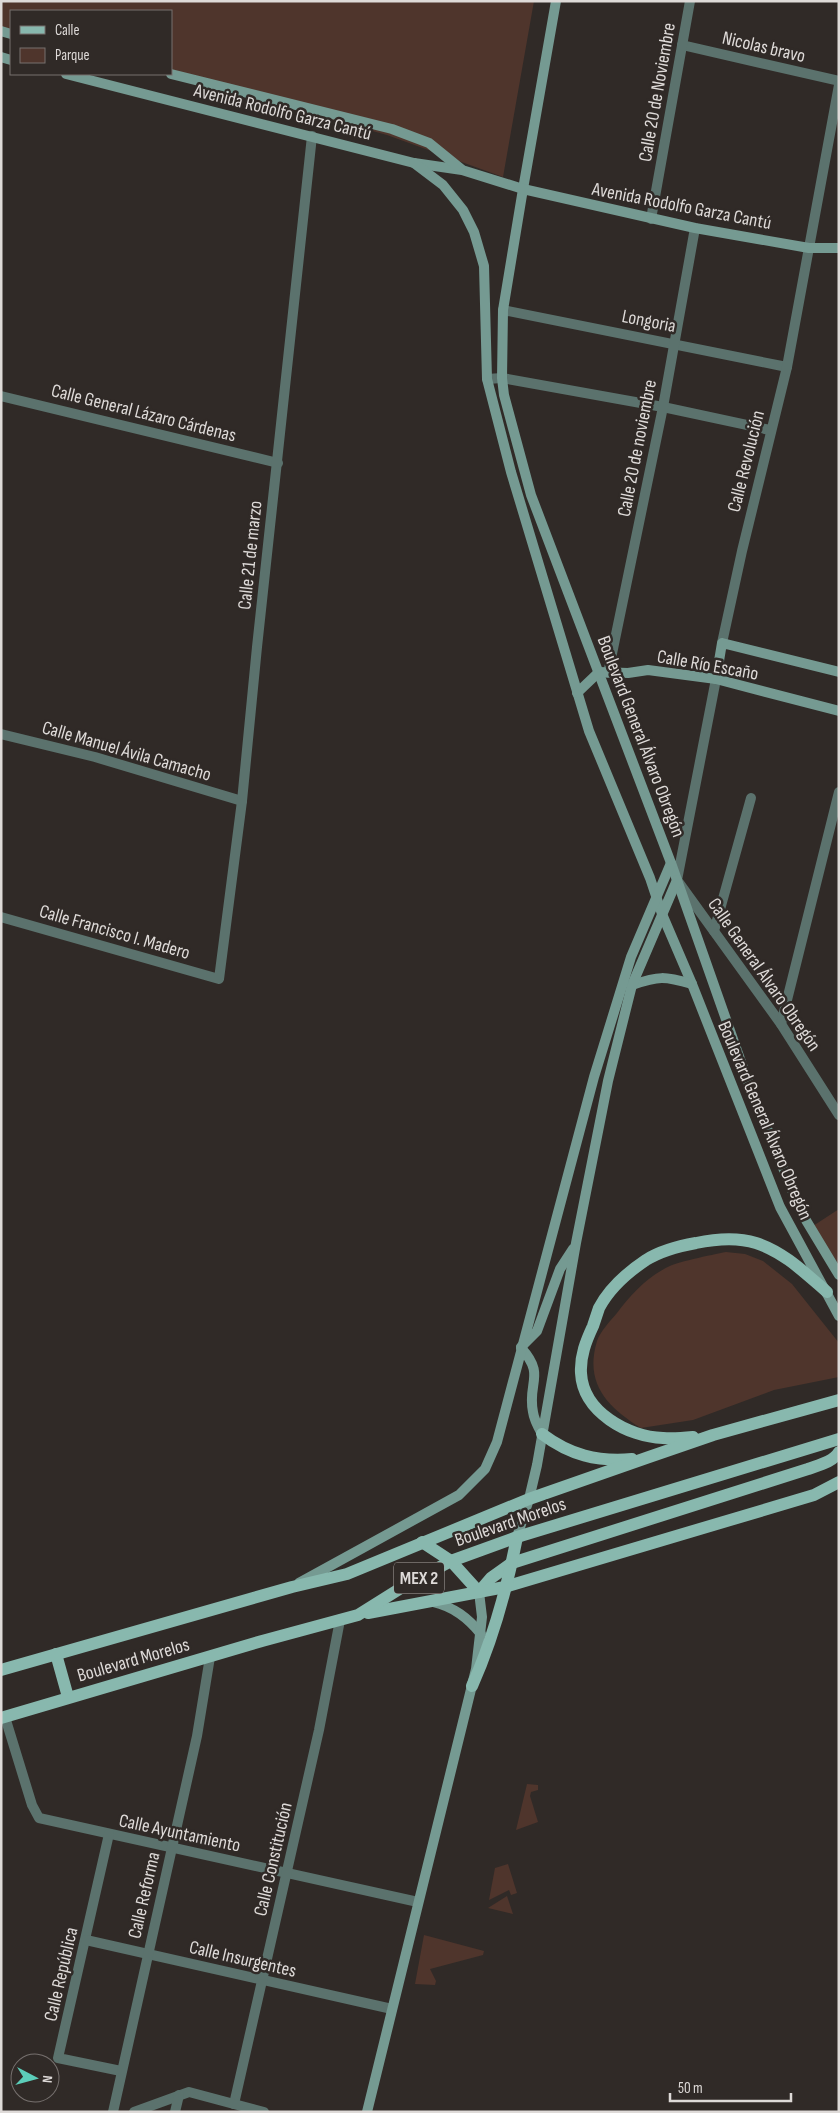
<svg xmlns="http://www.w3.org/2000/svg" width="840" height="2113" viewBox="0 0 840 2113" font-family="'Sofia Sans Condensed',sans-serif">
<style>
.green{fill:#4f352c}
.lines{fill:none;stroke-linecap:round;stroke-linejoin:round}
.street{stroke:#5b726d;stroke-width:10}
.secondary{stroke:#759a92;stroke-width:10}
.primary{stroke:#88b8ae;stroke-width:12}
.labels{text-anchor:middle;stroke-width:5;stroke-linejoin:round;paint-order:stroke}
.shield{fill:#302a27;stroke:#aaa5a3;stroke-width:1}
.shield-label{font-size:18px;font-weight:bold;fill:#dedad8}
.street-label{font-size:19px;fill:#dedad8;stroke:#302a27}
</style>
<rect width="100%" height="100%" fill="#302a27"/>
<g class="green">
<path d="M1,1H534L503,177L387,135L166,74H171V11H11V31L1,28Z"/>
<path d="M839,1209V1265L813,1226Z"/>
<path d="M726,1252L745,1254L763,1261L792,1284L839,1343V1377L774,1390L693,1420L641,1428C608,1407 584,1384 597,1341C600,1332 610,1321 617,1313C630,1296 644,1280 664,1269C674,1262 712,1255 726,1252Z"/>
<path d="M527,1784L538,1785V1790L531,1792L530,1796L538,1822L516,1830Z"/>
<path d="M508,1864L517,1893L511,1895L509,1890L489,1900L495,1868Z"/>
<path d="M507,1896L513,1914L488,1908Z"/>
<path d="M424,1935L484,1951L483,1955L430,1969L436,1981L435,1985L415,1984Z"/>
</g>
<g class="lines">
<g class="street">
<path d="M682,45L839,81"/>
<path d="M651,219L690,1"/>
<path d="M503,310L787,367"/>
<path d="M487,379L502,378L663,407L770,430"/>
<path d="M1,396L278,463"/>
<path d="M722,643L742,551L787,367L839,85"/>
<path d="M608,673L663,407L695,228"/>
<path d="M716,679L677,880L781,1024L839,1115"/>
<path d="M1,734L95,757L242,801"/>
<path d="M1,917L219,979L242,801L257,647L312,136"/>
<path d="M714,931L751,798"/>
<path d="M781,1024L839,792"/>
<path d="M5,1717L32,1805L39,1818L418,1902"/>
<path d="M109,1834L58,2058L121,2071"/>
<path d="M86,1940L392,2009"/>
<path d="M234,2104L319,1730L340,1620"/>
<path d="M113,2112L197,1736L210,1657"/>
<path d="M134,2112L189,2092L264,2112"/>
<path d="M175,2112L179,2095"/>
</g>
<g class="secondary">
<path d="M556,1L523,189L503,310L502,378L504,395L531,495L671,863L747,1079L801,1212L839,1275"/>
<path d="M1,31L11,34"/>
<path d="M1,57L11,60"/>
<path d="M66,74L414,163L462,170L523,189L695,228L809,248H839"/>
<path d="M171,74L392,129L429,143L461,169"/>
<path d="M414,163L443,185L463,210L474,232L484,266L487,379L511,472L589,731L650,878L662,914L692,984L780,1207L839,1316"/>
<path d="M716,679L722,643L839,672"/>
<path d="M577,693L599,672L628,673L648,670L716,679L839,711"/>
<path d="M632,985C659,976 664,976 692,984"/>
<path d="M521,1347L537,1331L560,1269L573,1249"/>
<path d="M521,1348C546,1375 527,1383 533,1412C534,1420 538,1427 542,1434"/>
<path d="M517,1537L529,1499L537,1465L576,1243L608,1081L632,985L677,880"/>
<path d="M299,1583L459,1495L485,1469L497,1442L594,1077L631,957L671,863"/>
<path d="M433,1602C454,1607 468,1618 481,1634"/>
<path d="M367,2112L476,1669L482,1617L479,1592"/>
</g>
<g class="primary">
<path d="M542,1434C570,1455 597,1462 632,1459"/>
<path d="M693,1437C683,1438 673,1439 663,1438C628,1437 583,1412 581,1373C580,1356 586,1341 593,1326C595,1320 597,1314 599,1308C609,1289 628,1272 646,1260C662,1250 679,1246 696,1243C715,1239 737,1237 756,1243C784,1252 805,1273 827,1292"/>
<path d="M422,1542L451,1561L479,1592L491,1578L512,1563L808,1469C819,1465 833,1462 839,1452"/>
<path d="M368,1613L505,1587L814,1495L839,1482"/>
<path d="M56,1654L68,1697"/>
<path d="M1,1670L292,1587L347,1574L529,1499L649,1457L713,1435L839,1400"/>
<path d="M472,1686C493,1639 507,1588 517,1537"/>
<path d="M1,1718L262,1641L358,1615L401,1588L451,1561L517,1537L839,1439"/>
</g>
</g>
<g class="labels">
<rect class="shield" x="394" y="1562.5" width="50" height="31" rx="4"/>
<g class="shield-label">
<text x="419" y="1584">MEX 2</text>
</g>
<g class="street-label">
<text transform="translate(764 46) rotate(13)" y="7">Nicolas bravo</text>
<text transform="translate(656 92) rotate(-80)" y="7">Calle 20 de Noviembre</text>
<text transform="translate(283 111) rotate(14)" y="7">Avenida Rodolfo Garza Cantú</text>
<text transform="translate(682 205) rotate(11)" y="7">Avenida Rodolfo Garza Cantú</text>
<text transform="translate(649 320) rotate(11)" y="7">Longoria</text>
<text transform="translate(144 412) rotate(14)" y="7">Calle General Lázaro Cárdenas</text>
<text transform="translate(636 448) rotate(-79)" y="7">Calle 20 de noviembre</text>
<text transform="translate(745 461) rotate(-76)" y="7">Calle Revolución</text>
<text transform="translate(249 555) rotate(-84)" y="7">Calle 21 de marzo</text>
<text transform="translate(708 664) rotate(10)" y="7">Calle Río Escaño</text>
<text transform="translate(642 736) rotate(69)" y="7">Boulevard General Álvaro Obregón</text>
<text transform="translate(127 750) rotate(16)" y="7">Calle Manuel Ávila Camacho</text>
<text transform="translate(115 931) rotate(16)" y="7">Calle Francisco I. Madero</text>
<text transform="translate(765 974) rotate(55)" y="7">Calle General Álvaro Obregón</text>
<text transform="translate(766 1120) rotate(67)" y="7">Boulevard General Álvaro Obregón</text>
<text transform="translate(510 1521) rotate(-19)" y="7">Boulevard Morelos</text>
<text transform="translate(133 1659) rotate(-16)" y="7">Boulevard Morelos</text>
<text transform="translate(180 1832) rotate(12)" y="7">Calle Ayuntamiento</text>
<text transform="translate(272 1859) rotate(-77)" y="7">Calle Constitución</text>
<text transform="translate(143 1895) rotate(-77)" y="7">Calle Reforma</text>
<text transform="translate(243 1958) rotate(13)" y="7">Calle Insurgentes</text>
<text transform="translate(60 1974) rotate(-77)" y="7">Calle República</text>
</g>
</g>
<rect width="840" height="2113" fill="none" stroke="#dedad8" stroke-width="5"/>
<rect x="10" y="10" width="162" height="65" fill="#302a27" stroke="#76706e"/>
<rect x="20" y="26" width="25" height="8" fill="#88b8ae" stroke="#76706e"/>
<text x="55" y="35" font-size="15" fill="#dedad8">Calle</text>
<rect x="20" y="48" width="25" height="15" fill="#4f352c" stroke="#76706e"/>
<text x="55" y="60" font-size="15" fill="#dedad8">Parque</text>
<g transform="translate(35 2078) rotate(96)"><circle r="24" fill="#302a27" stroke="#76706e"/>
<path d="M0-4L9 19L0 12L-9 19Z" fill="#5cceba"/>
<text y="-8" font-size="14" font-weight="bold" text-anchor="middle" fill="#dedad8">N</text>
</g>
<path d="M670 2093v8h121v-8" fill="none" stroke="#dedad8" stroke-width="2.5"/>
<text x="678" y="2093" font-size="15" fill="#dedad8" stroke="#302a27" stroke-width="4" paint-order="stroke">50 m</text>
</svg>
